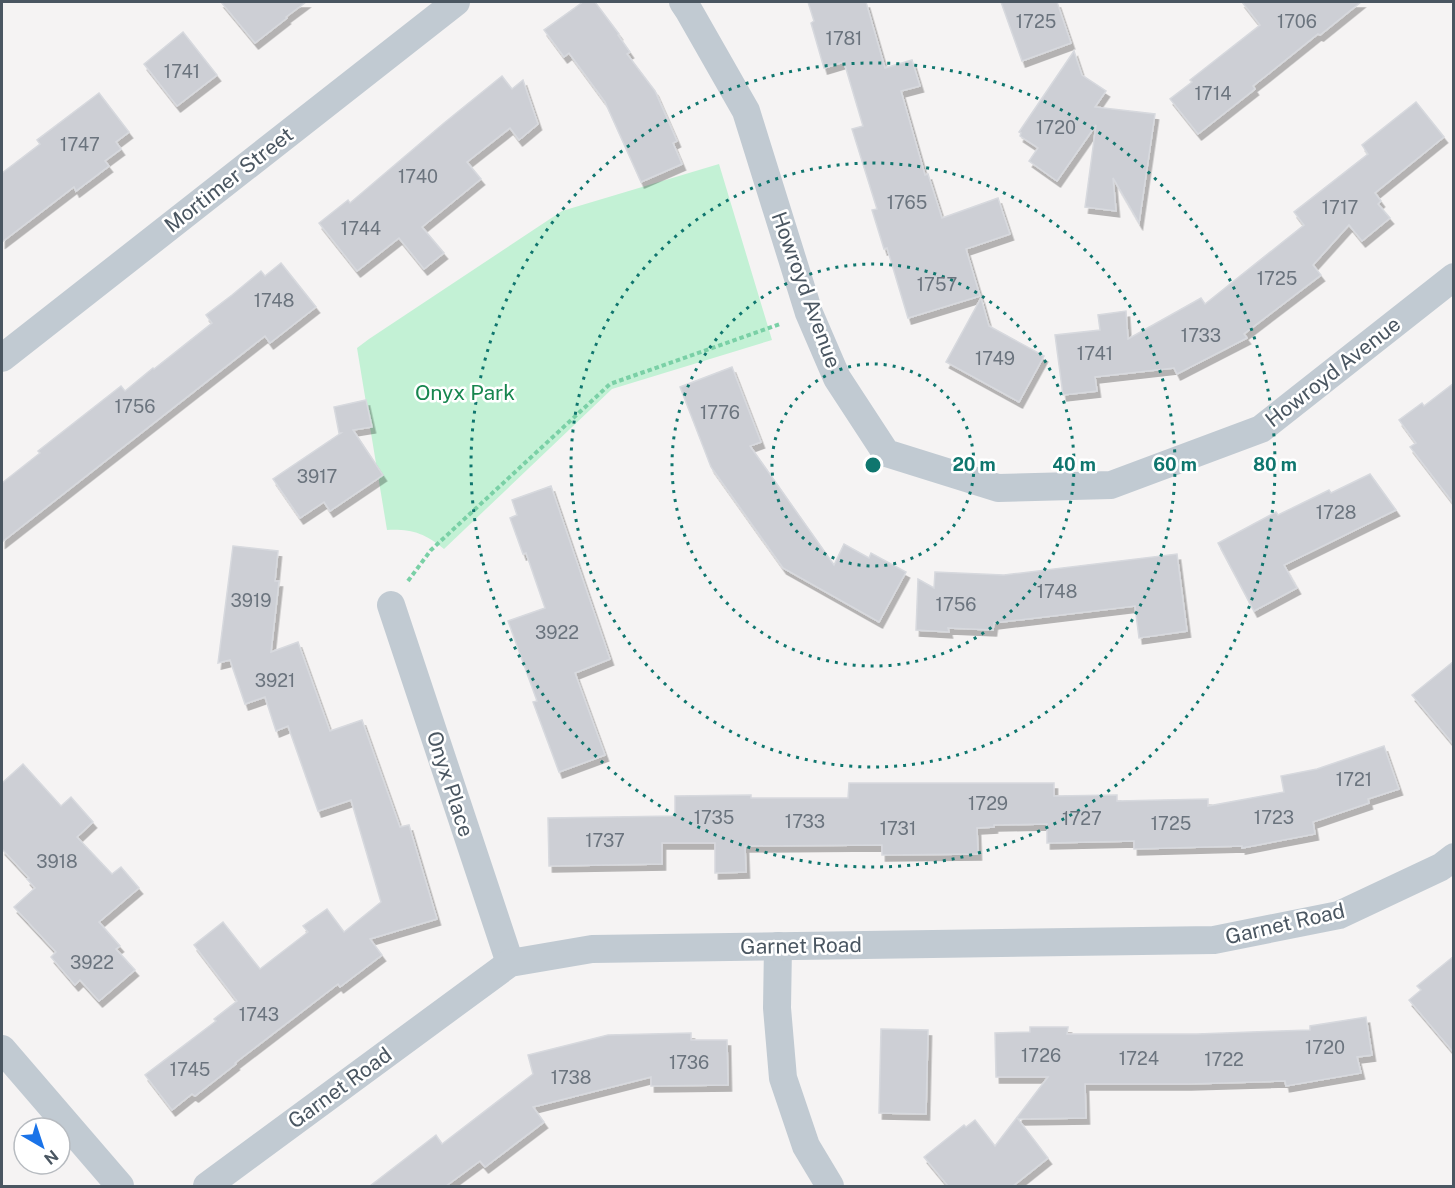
<svg xmlns="http://www.w3.org/2000/svg" width="1455" height="1188" viewBox="0 0 1455 1188" font-family="'Public Sans',sans-serif">
<style>
.green{fill:#c3f1d5}
.building{fill:#cdcfd5;stroke:#d7d9de;stroke-width:1.5;filter:url(#shadow)}
.lines{fill:none;stroke-linecap:round;stroke-linejoin:round}
.path{stroke:#7ad0a6;stroke-width:4;stroke-dasharray:4.5 3;stroke-linecap:butt}
.street{stroke:#c1cad2;stroke-width:28}
.ring{fill:none;stroke:#0f766e;stroke-width:3;stroke-dasharray:3 6}
.labels{text-anchor:middle;stroke-width:5;stroke-linejoin:round;paint-order:stroke}
.number-label{font-size:18px;fill:#6b747e}
.street-label{font-size:21px;fill:#4a5661;stroke:#fff}
.park-label{font-size:21px;fill:#17864f;stroke:#fff}
.centre{fill:#0f766e;stroke:#fff;stroke-width:3}
.ring-label{font-size:18px;text-anchor:middle;font-weight:bold;fill:#0f766e;stroke:#fff;stroke-width:5;stroke-linejoin:round;paint-order:stroke}
</style>
<defs>
<filter id="shadow"><feDropShadow dx="3.5" dy="6" stdDeviation="0" flood-color="#0004"/></filter>
</defs>
<rect width="100%" height="100%" fill="#f5f3f3"/>
<path class="green" d="M719,164L772,340L612,389L444,549C424,533 412,529 387,530L357,348L369,339L562,211Z"/>
<g class="building">
<path d="M221,2H306L286,17L287,18L255,43Z"/>
<path d="M583,2H595L619,34L618,35L630,52L627,54L655,91L677,141L673,143L682,164L641,182L605,102L569,53L564,57L544,30Z"/>
<path d="M808,2H866L885,68L912,60L920,86L901,91L925,175L928,174L942,218L998,198L1010,234L966,249L980,296L908,318L887,248L884,249L872,210L877,209L852,129L863,126L844,62L824,68L811,23L814,21Z"/>
<path d="M1001,2H1057L1071,43L1022,61Z"/>
<path d="M1242,2H1361L1320,35L1318,34L1267,75L1253,86L1255,89L1198,134L1170,99L1192,82L1190,80L1260,25Z"/>
<path d="M183,32L217,75L177,106L144,64Z"/>
<path d="M1074,51L1082,75L1106,91L1095,107L1155,114L1139,223L1113,178L1116,211L1085,207L1096,125L1057,181L1029,161L1038,148L1020,136L1021,133L1019,132Z"/>
<path d="M502,76L512,89L523,80L538,124L519,140L510,128L467,162L481,179L422,227L444,253L424,269L399,238L357,271L319,223L348,200L350,203L444,123Z"/>
<path d="M99,93L129,132L116,142L121,149L105,161L109,166L76,191L74,187L2,242V173L40,144L37,140Z"/>
<path d="M1416,102L1444,137L1375,193L1381,201L1378,204L1390,218L1362,241L1349,225L1313,265L1321,275L1244,334L1247,338L1177,374L1174,368L1095,377L1097,391L1063,395L1055,335L1100,330L1098,315L1126,311L1128,339L1201,298L1205,304L1304,225L1294,212L1368,154L1362,145Z"/>
<path d="M281,263L316,307L270,343L265,336L2,542V483L40,453L38,451L121,386L125,391L153,368L154,369L212,323L206,315L232,295L261,271L265,276Z"/>
<path d="M981,298L989,326L1044,356L1019,402L946,362Z"/>
<path d="M732,367L761,442L750,446L834,565L844,544L869,558L871,553L906,572L879,622L783,568L711,467L680,387Z"/>
<path d="M1454,383V504L1410,447L1416,443L1399,420L1422,403L1424,406Z"/>
<path d="M366,400L372,427L353,430L383,475L330,511L324,502L300,518L273,479L341,433H339L334,407Z"/>
<path d="M1370,474L1396,510L1284,565L1297,588L1254,611L1218,543L1276,512L1278,515L1329,490L1331,493Z"/>
<path d="M551,486L610,659L575,673L605,755L559,772L533,702L537,701L508,621L545,608L526,553L523,554L510,518L517,515L512,500Z"/>
<path d="M233,546L278,551L275,581H279L271,652L298,642L330,731L362,720L400,827L409,825L437,919L370,939L382,955L340,987L338,984L235,1063L236,1064L195,1096L192,1094L172,1110L145,1075L216,1021L214,1019L237,1001L194,945L223,922L260,969L308,932L303,926L327,909L344,932L381,902L351,800L318,811L288,726L276,731L265,697L245,704L230,660L218,663Z"/>
<path d="M1177,554L1187,631L1139,638L1135,606L994,623L993,630L948,628L949,632L916,630L918,579L934,588L935,572L1004,575Z"/>
<path d="M1454,661V745L1412,695Z"/>
<path d="M1384,746L1399,789L1368,799L1369,803L1313,822L1315,834L1242,848V846L1134,849V841L1047,843V824L994,825V827L977,828L978,854L882,855V845L745,846L746,872L715,873V843H662V864L549,866L548,818L675,816V796L751,795V798H848L849,783H1054V796L1117,795V801L1208,799V806L1284,792L1281,776L1317,769Z"/>
<path d="M23,764L61,806L71,797L93,822L77,837L112,874L121,867L139,888L99,922L120,946L116,949L135,970L99,1001L80,980L75,985L51,957L56,952L14,907L35,888L27,879L29,878L2,849V783Z"/>
<path d="M1454,956V1053L1409,1000L1421,990L1417,986Z"/>
<path d="M1366,1017L1372,1055L1357,1057L1361,1073L1286,1086L1285,1081L1188,1084H1085L1086,1118L1018,1119L1048,1158L1013,1186H948L924,1157L964,1125L966,1127L975,1120L995,1146L1048,1077H996L995,1033L1030,1032V1027H1068L1067,1034H1197L1310,1030V1026Z"/>
<path d="M881,1029L928,1030L926,1114L879,1113Z"/>
<path d="M691,1033V1040H727L728,1085L651,1086V1077L533,1107L544,1122L485,1167L480,1161L446,1186H370L436,1135L442,1144L533,1074L528,1055L608,1035Z"/>
</g>
<g class="lines">
<path class="path" d="M408,581L431,550L610,384L780,324"/>
<g class="street">
<path d="M683,2L689,11L746,111L809,313L837,378L886,453L998,488L1111,485L1261,429L1454,277"/>
<path d="M2,358L456,2"/>
<path d="M391,605L510,963"/>
<path d="M778,946L777,1008L783,1078L806,1146L830,1186"/>
<path d="M2,1049L120,1186"/>
<path d="M207,1186L510,963L592,949L1214,940L1339,915L1441,867L1454,857"/>
</g>
</g>
<g class="ring">
<circle cx="873" cy="465" r="101"/>
<circle cx="873" cy="465" r="201"/>
<circle cx="873" cy="465" r="302"/>
<circle cx="873" cy="465" r="402"/>
</g>
<g class="labels">
<g class="number-label">
<text x="1036" y="28">1725</text>
<text x="1297" y="28">1706</text>
<text x="844" y="45">1781</text>
<text x="182" y="78">1741</text>
<text x="1213" y="100">1714</text>
<text x="1056" y="134">1720</text>
<text x="80" y="151">1747</text>
<text x="418" y="183">1740</text>
<text x="907" y="209">1765</text>
<text x="1340" y="214">1717</text>
<text x="361" y="235">1744</text>
<text x="1277" y="285">1725</text>
<text x="937" y="291">1757</text>
<text x="274" y="307">1748</text>
<text x="1201" y="342">1733</text>
<text x="1095" y="360">1741</text>
<text x="995" y="365">1749</text>
<text x="135" y="413">1756</text>
<text x="720" y="419">1776</text>
<text x="317" y="483">3917</text>
<text x="1336" y="519">1728</text>
<text x="1057" y="598">1748</text>
<text x="251" y="607">3919</text>
<text x="956" y="611">1756</text>
<text x="557" y="639">3922</text>
<text x="275" y="687">3921</text>
<text x="1354" y="786">1721</text>
<text x="988" y="810">1729</text>
<text x="714" y="824">1735</text>
<text x="1274" y="824">1723</text>
<text x="1082" y="825">1727</text>
<text x="805" y="828">1733</text>
<text x="1171" y="830">1725</text>
<text x="898" y="835">1731</text>
<text x="605" y="847">1737</text>
<text x="57" y="868">3918</text>
<text x="92" y="969">3922</text>
<text x="259" y="1021">1743</text>
<text x="1325" y="1054">1720</text>
<text x="1041" y="1062">1726</text>
<text x="1139" y="1065">1724</text>
<text x="1224" y="1066">1722</text>
<text x="689" y="1069">1736</text>
<text x="190" y="1076">1745</text>
<text x="571" y="1084">1738</text>
</g>
<g class="street-label">
<text transform="translate(229 180) rotate(-38)" y="7">Mortimer Street</text>
<text transform="translate(806 290) rotate(70)" y="7">Howroyd Avenue</text>
<text transform="translate(1333 372) rotate(-38)" y="7">Howroyd Avenue</text>
<text transform="translate(450 784) rotate(72)" y="7">Onyx Place</text>
<text transform="translate(1285 924) rotate(-13)" y="7">Garnet Road</text>
<text transform="translate(801 946) rotate(-1)" y="7">Garnet Road</text>
<text transform="translate(340 1088) rotate(-36)" y="7">Garnet Road</text>
</g>
<g class="park-label">
<text x="465" y="400">Onyx Park</text>
</g>
</g>
<circle cx="873" cy="465" r="9" class="centre"/>
<g class="ring-label">
<text x="974" y="471">20 m</text>
<text x="1074" y="471">40 m</text>
<text x="1175" y="471">60 m</text>
<text x="1275" y="471">80 m</text>
</g>
<rect width="1455" height="1188" fill="none" stroke="#4a5661" stroke-width="6"/>
<g transform="translate(42 1146) rotate(141)"><circle r="28" fill="#ffffff" stroke="#b7bbc0" stroke-width="1.5"/>
<path d="M0-4.5L10 22L0 15L-10 22Z" fill="#1a73e8"/>
<text y="-9" font-size="16" font-weight="bold" text-anchor="middle" fill="#4a5661">N</text>
</g>
</svg>
